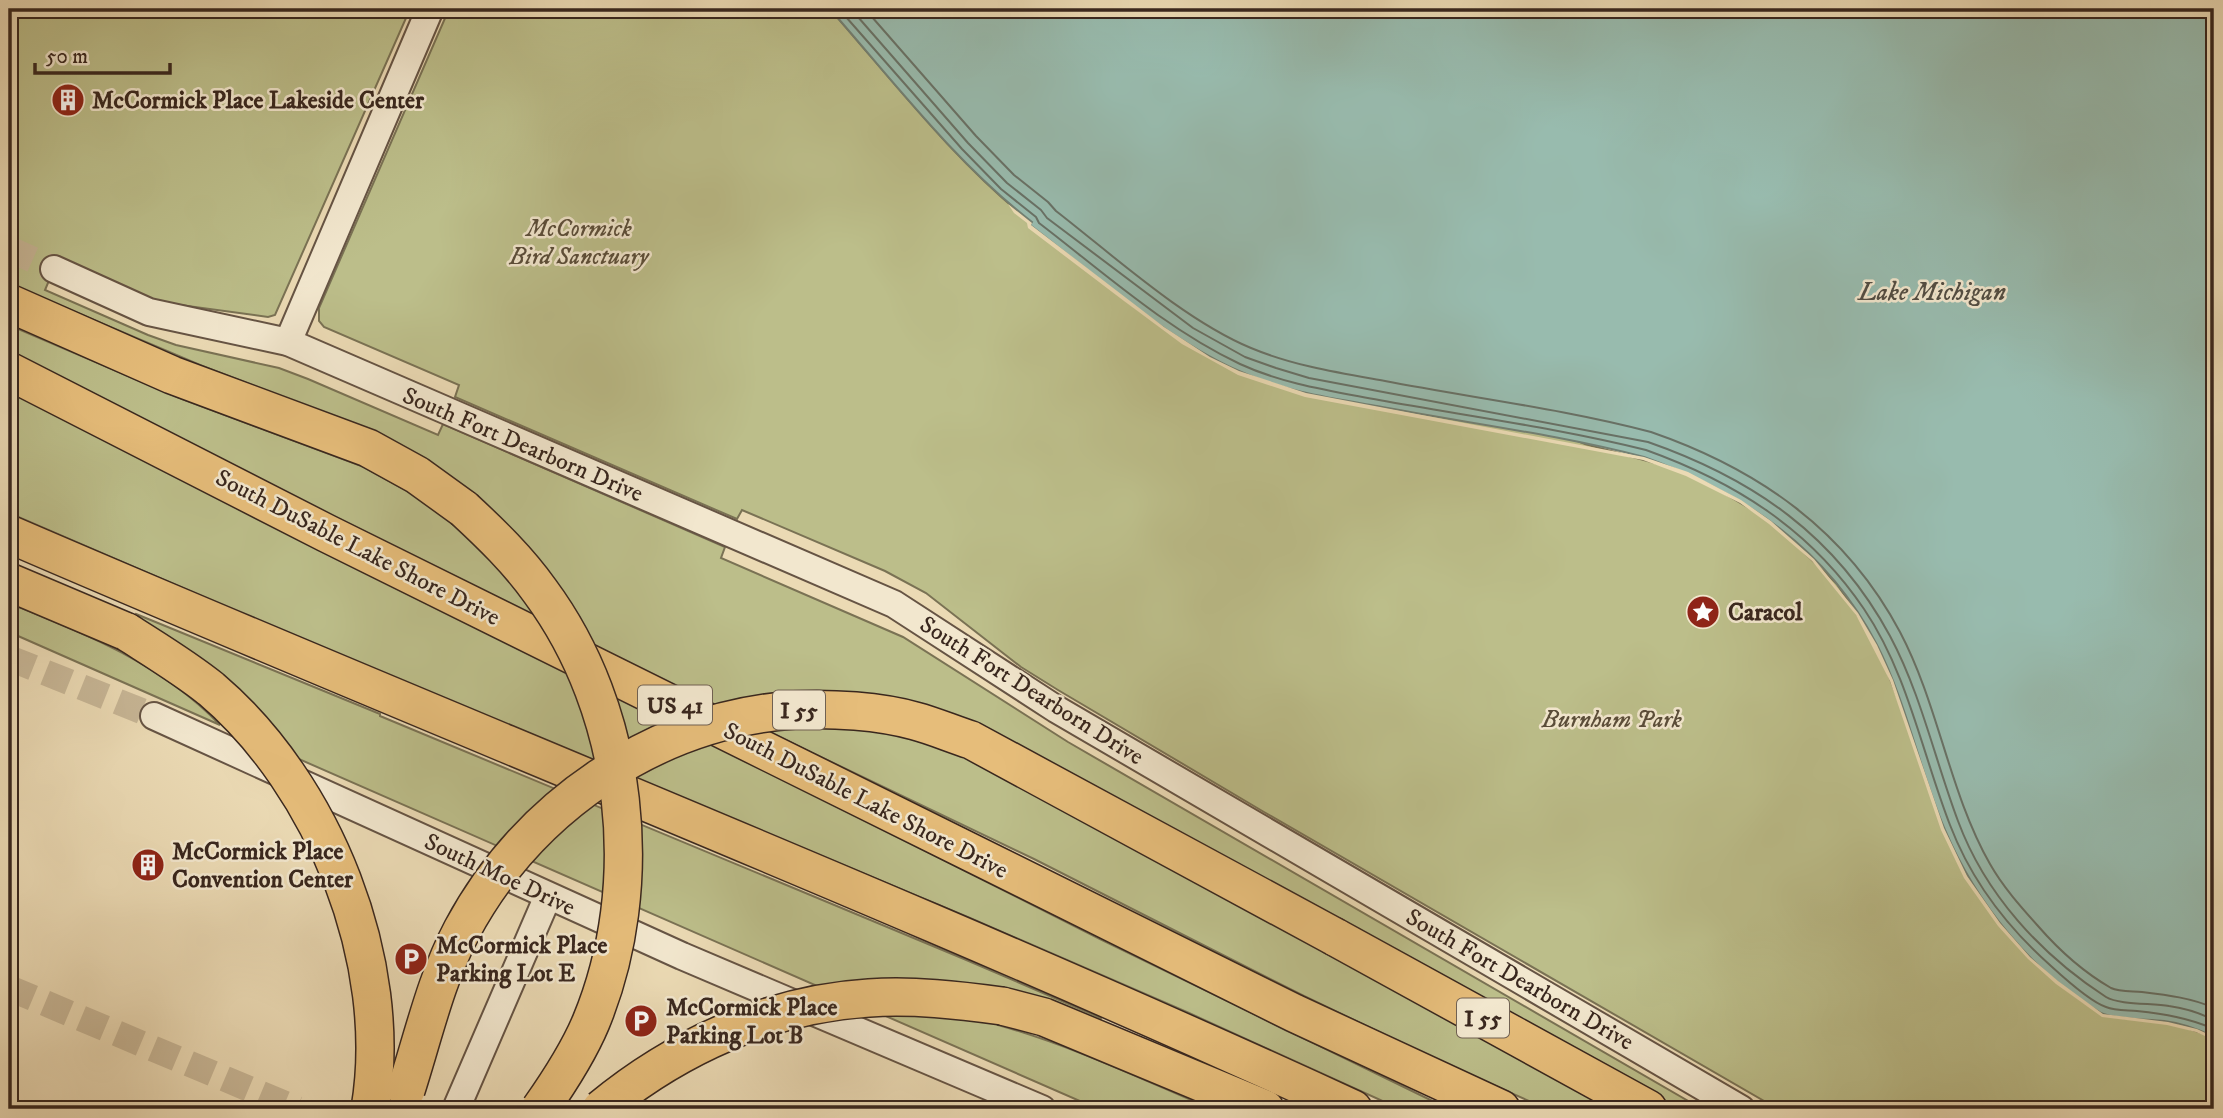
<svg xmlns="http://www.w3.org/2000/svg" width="2223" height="1118" viewBox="0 0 2223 1118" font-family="'IM FELL DW Pica',serif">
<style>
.green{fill:#bcbe8a;stroke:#7a7254;stroke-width:2}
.water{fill:#98bbae;stroke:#728074;stroke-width:2}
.pier{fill:#ebdab4}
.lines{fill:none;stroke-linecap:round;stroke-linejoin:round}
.shore{stroke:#687166;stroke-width:2}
.minor-tunnel{stroke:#c7b696;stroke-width:26;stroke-dasharray:26 13;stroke-linecap:butt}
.minor-casing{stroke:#665444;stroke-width:30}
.highway-casing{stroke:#39271e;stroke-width:40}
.minor{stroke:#f2e7ce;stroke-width:26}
.highway{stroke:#e6bd7a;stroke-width:37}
.highway-bridge-casing{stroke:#39271e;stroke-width:40;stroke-linecap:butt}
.highway-bridge{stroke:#e6bd7a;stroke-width:37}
.labels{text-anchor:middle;stroke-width:5;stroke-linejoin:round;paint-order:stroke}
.shield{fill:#f2e7ce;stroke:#706153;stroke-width:2}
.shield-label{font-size:23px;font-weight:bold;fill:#39271e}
.poi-label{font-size:24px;font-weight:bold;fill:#39271e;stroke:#f2e7ce;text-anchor:start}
.park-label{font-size:24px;font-style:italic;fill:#5a4d39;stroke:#f2e7ce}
.street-label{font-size:24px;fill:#39271e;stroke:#f2e7ce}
.water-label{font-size:26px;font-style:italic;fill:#514c42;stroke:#f2e7ce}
</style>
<rect width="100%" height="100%" fill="#ebdab4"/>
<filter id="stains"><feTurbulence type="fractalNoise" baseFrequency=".00286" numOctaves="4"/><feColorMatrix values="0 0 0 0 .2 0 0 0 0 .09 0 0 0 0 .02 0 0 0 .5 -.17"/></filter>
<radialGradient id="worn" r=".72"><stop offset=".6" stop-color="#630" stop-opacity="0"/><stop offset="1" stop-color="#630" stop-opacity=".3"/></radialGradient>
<g class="green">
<path d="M9,9H410L275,315L268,317L158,302L58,259L45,290L148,335L176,345L279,368L308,379L438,435L443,424L725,547L721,558L903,637L1068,742L1702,1109H1675L1558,1045L1335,937L1327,954L1443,1009L1624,1109H1547L1448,1065L1304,996L1034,859L606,654L9,353V325L182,399L364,467L411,493L452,523L475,497L359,426L200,365L9,284Z"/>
<path d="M449,9H830C894,82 955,162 1032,223L1585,444L1688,472L1771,521L1837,584L1877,645L1922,762L2168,1022L2214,1037V1109H1778L1264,812L1058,690L1021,667L926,593L885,571L742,510L737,519L455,397L459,385L324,327L319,321V308Z"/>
<path d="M9,389L1100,939L1449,1109H1400L1189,1013L970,918L259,621L9,513Z"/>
<path d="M9,603C85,633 162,664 220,725L9,632Z"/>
<path d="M136,614L380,714V716L964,959L1101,1018L1099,1023L1005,992L998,1025C1073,1046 1141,1079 1212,1109H1098L292,756L135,618Z"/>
</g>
<path class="water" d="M830,9H2214V1037C2198,1029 2181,1023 2164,1021C2148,1019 2114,1020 2101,1013C2031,972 1976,903 1945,830C1919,769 1907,704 1877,645C1827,548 1744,493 1644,457C1556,434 1466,423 1377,406C1330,398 1282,391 1239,371C1166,339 1094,274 1030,225L1032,222C955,162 894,82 830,9Z"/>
<path class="pier" d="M1008,204L1032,223L1031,225L1164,327L1210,357L1239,371L1306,393L1644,457L1688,472L1741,500L1771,521L1814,559L1858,613L1877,645L1893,680L1944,828L1967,876L2000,923L2030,957L2058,981L2103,1014L2168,1022L2197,1029L2214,1037V1040L2196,1032L2167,1025L2102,1017L2056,984L2028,959L1998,926L1964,878L1941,830L1890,681L1856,615L1812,561L1769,524L1740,503L1686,476L1643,460L1305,397L1238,375L1182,344L1124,301L1028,228L1027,223L1014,213Z"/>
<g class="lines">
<g class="shore">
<path d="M839,9L962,149L1001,189L1036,217L1039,223C1103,272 1166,329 1240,364C1283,384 1332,391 1379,400C1467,416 1558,428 1646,450C1735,482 1810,529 1864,609C1908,674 1922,753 1950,825C1971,880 2007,927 2051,966C2063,977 2091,1002 2106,1007C2115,1011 2128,1010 2137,1011C2164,1014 2189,1018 2214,1029"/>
<path d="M851,9L968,143L1007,183L1041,210L1047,218L1193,328L1245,357L1276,368L1309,378L1648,442C1754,479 1836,536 1890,636C1921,694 1935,760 1958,821C1985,894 2041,955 2106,997C2119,1005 2153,1003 2169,1006C2184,1008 2200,1013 2214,1020"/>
<path d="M865,9L976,136L1014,175L1048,202L1056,211C1114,256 1184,320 1251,348C1294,366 1340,373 1385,381C1473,398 1564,409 1651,432C1758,469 1846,530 1900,632C1939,706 1949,792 1990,864C2003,887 2021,907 2038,926C2058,949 2085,973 2111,988C2119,992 2133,991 2142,992C2167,995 2192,998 2214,1008"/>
</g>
<g class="minor-tunnel">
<path d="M9,249L54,269"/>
<path d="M9,658L154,716"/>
<path d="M9,988L297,1109"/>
</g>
<defs>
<g id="minor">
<path d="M54,269L149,312L288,342L894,604L1056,709L1741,1109"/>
<path d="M288,342L430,9"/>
<path d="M154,716L682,956L1042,1109"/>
<path d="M456,1109L548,896"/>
</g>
<g id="highway">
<path d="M9,303L172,375L368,448L417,475L464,509"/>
<path d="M9,371L326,533L992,863L1294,1013L1501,1109"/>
<path d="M9,534C456,727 910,905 1353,1109"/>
<path d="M9,582L127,632"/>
<path d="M1335,937L1648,1109"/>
<path d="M1002,1006L1044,1017L1265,1109"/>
</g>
</defs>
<use href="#minor" class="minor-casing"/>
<use href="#highway" class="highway-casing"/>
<use href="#minor" class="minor"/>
<use href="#highway" class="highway"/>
<defs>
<g id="highway-bridge">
<path d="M464,509C491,534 518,560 540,591C629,711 648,884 591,1022C578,1053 559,1082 540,1109"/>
<path d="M127,632C155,650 185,668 211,689C324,785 395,962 370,1109"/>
<path d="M406,1090C423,1037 436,979 462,930C528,807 654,720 794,710C831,708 880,711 915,721C934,726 952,734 971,740L1335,937"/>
<path d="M601,1109C676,1047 770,1004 869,998C913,995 958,1000 1002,1006"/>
</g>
</defs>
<use href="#highway-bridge" class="highway-bridge-casing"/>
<use href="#highway-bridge" class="highway-bridge"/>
</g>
<defs>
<symbol id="building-disc" viewBox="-11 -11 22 22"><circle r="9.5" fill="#8f2418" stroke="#f2e7ce"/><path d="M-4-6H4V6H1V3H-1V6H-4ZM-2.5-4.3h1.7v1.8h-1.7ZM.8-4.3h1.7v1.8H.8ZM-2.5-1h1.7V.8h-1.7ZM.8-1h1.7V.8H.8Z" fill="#fff"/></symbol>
<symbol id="sight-disc" viewBox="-11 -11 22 22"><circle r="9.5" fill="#8f2418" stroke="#f2e7ce"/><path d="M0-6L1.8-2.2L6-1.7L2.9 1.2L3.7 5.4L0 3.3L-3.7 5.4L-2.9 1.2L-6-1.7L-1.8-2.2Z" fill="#fff"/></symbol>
<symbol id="parking-disc" viewBox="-11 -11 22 22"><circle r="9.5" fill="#8f2418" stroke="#f2e7ce"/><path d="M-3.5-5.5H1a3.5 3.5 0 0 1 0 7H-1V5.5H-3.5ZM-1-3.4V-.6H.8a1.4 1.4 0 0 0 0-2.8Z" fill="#fff"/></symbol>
</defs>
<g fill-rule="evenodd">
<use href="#building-disc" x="49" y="81" width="38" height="38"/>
<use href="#sight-disc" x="1684" y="593" width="38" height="38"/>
<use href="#building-disc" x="129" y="846" width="38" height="38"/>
<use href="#parking-disc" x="392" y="940" width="38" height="38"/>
<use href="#parking-disc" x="622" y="1002" width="38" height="38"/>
</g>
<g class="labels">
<g class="shield">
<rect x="638" y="685.5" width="74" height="39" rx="5"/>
<rect x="773" y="690.5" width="52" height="39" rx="5"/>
<rect x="1457" y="998.5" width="52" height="39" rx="5"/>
</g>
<g class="shield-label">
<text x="675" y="713">US 41</text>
<text x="799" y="718">I 55</text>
<text x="1483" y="1026">I 55</text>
</g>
<g class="poi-label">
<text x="92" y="108">McCormick Place Lakeside Center</text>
<text x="1728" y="620">Caracol</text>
<text x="172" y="859">McCormick Place<tspan x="172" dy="28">Convention Center</tspan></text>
<text x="436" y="953">McCormick Place<tspan x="436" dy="28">Parking Lot E</tspan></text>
<text x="666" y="1015">McCormick Place<tspan x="666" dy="28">Parking Lot B</tspan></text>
</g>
<g class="park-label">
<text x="579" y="236">McCormick<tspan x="579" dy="28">Bird Sanctuary</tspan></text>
<text x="1612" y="727">Burnham Park</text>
</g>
<g class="street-label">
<text transform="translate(523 444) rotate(23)" y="8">South Fort Dearborn Drive</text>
<text transform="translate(358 547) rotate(27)" y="8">South DuSable Lake Shore Drive</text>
<text transform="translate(1032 690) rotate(32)" y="8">South Fort Dearborn Drive</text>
<text transform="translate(866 800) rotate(27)" y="8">South DuSable Lake Shore Drive</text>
<text transform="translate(500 874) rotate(25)" y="8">South Moe Drive</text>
<text transform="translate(1520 979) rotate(30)" y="8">South Fort Dearborn Drive</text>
</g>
<g class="water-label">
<text x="1932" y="300">Lake Michigan</text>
</g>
</g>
<rect width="2223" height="1118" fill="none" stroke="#ebdab4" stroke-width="35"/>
<rect x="10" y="10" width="2202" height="1097" fill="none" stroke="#39271e" stroke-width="3.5"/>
<rect x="18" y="18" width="2188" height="1083" fill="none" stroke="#39271e" stroke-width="2"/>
<path d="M35 63v10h135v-10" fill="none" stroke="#39271e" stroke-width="3.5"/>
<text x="46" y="63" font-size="21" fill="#39271e" stroke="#f2e7ce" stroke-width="5" paint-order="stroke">50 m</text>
<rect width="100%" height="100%" filter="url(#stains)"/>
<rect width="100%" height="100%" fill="url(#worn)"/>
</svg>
